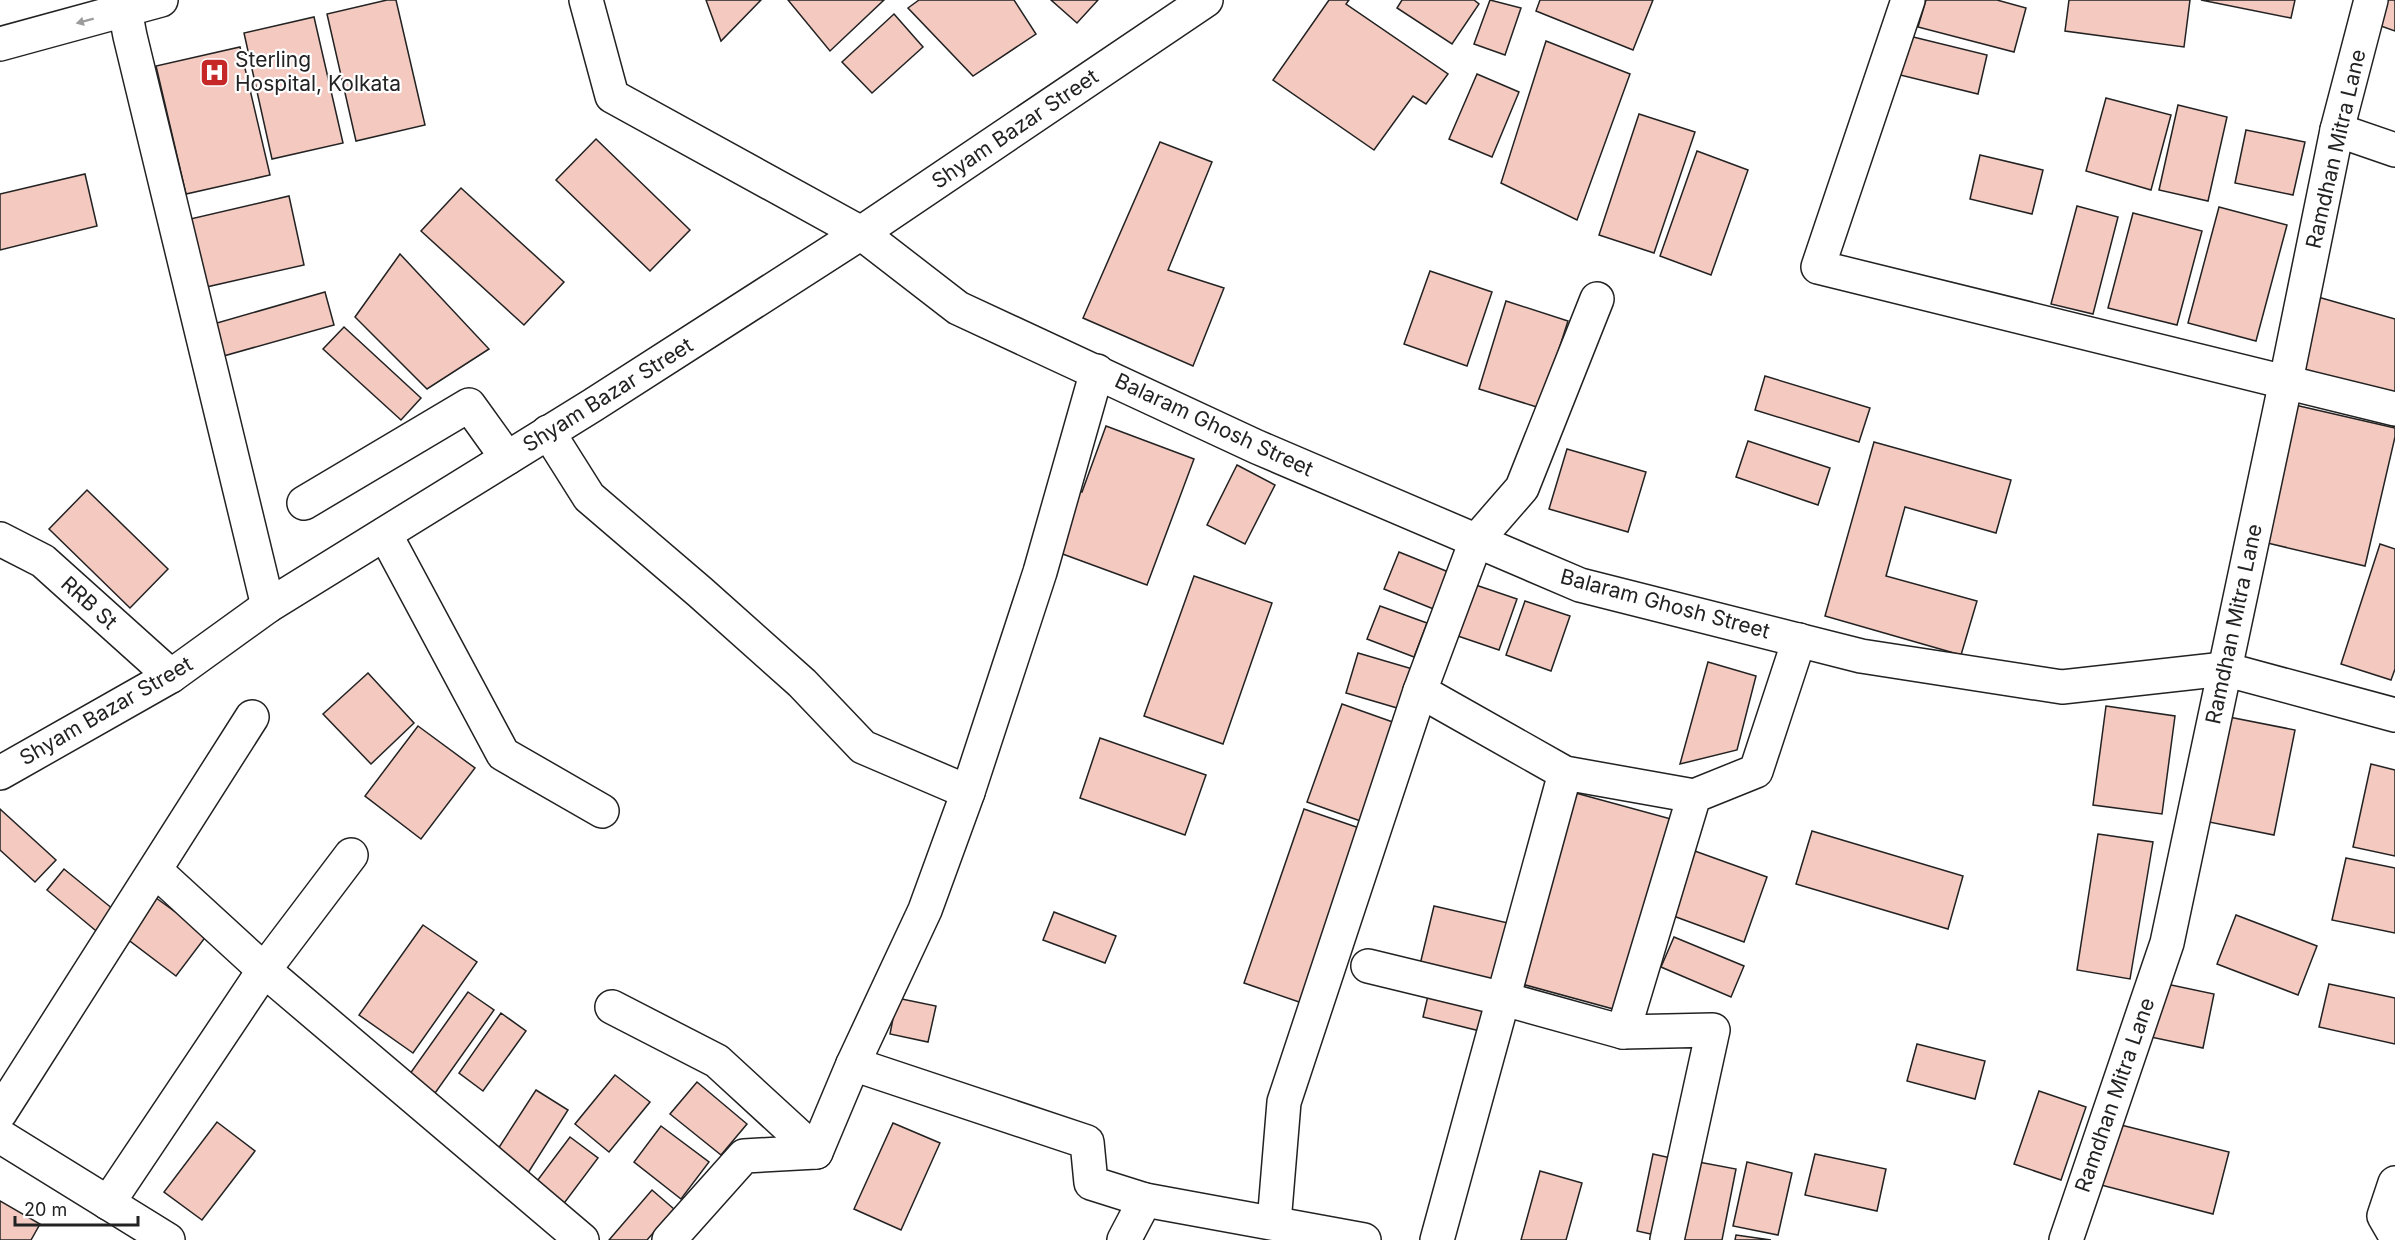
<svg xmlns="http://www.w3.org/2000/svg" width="2395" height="1240" viewBox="0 0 2395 1240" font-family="Inter,sans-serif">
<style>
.building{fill:#f3c9c0;stroke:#222;stroke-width:1.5}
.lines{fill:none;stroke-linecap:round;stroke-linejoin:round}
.minor-casing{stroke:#222;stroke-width:36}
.major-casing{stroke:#222;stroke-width:36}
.minor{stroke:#fff;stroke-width:33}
.major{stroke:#fff;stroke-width:33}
.oneway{fill:#9c9c9c}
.labels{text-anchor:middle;stroke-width:4.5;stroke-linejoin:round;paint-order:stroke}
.poi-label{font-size:21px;fill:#222;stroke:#fff;text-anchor:start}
.street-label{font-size:21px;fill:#222;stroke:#fff}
</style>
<rect width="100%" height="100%" fill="#fff"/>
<g class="building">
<path d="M387,0H396L425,125L356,141L327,14Z"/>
<path d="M706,0H761L721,41Z"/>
<path d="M788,0H884L830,51Z"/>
<path d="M919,0H1014L1036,34L973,76L908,8Z"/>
<path d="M1051,0H1098L1077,23Z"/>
<path d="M1329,0H1349L1346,4L1448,74L1426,104L1413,96L1374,150L1273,80Z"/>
<path d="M1402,0H1474L1479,4L1452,44L1397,8Z"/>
<path d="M1490,0L1521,8L1505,55L1474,44Z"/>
<path d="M1540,0H1653L1633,50L1536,11Z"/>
<path d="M1926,0H1997L2026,8L2014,52L1918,27Z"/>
<path d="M2069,0H2190L2184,47L2065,31Z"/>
<path d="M2201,0H2295L2291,18Z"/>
<path d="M2386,0H2395V31L2378,25Z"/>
<path d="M894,14L923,47L872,93L842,62Z"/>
<path d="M314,17L343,143L272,159L244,33Z"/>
<path d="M1901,34L1987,55L1978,94L1892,73Z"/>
<path d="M1546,41L1630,74L1577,220L1501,183Z"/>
<path d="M240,47L270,175L186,194L156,66Z"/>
<path d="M1477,74L1519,92L1492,157L1449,139Z"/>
<path d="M2106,98L2171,115L2151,190L2086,171Z"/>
<path d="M2178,105L2227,117L2208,201L2159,190Z"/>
<path d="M1639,114L1695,132L1654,253L1599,235Z"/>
<path d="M2246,130L2305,142L2293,195L2235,183Z"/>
<path d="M596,139L690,230L650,271L556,180Z"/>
<path d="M1160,142L1212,162L1168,270L1224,288L1193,366L1083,318Z"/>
<path d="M1697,151L1748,170L1711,275L1660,256Z"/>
<path d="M1980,155L2043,170L2032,214L1970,199Z"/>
<path d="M85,174L97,226L0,250V194Z"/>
<path d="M461,188L564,282L524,325L421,231Z"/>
<path d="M289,196L304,265L202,288L186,220Z"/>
<path d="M2077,206L2118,217L2093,314L2051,304Z"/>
<path d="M2219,207L2287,225L2256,341L2188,323Z"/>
<path d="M2133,213L2202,231L2177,325L2108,308Z"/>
<path d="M400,254L489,349L427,389L355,317Z"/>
<path d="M1430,271L1492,292L1467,366L1404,344Z"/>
<path d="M325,292L334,325L220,357L210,325Z"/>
<path d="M2318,297L2395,319V396L2297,367Z"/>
<path d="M1506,301L1568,321L1540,408L1479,389Z"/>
<path d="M344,327L421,398L401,420L323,349Z"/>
<path d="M1765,376L1870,408L1859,442L1755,410Z"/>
<path d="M2295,405L2395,428V437L2365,566L2263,542Z"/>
<path d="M1106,426L1194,459L1147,585L1049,549L1072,488L1082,492Z"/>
<path d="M1748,441L1830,468L1818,505L1736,477Z"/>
<path d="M1874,442L2011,480L1996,533L1905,507L1886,576L1977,601L1961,655L1825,616Z"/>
<path d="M1567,449L1646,472L1628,532L1549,509Z"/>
<path d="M1237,465L1275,485L1245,544L1207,525Z"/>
<path d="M87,490L168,569L130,608L49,529Z"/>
<path d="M2380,544L2395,549V669L2391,680L2341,664Z"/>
<path d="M1399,552L1451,573L1436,610L1384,589Z"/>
<path d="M1194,576L1272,603L1223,744L1144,716Z"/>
<path d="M1464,581L1517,599L1499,650L1446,632Z"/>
<path d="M1525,601L1570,616L1551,671L1506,655Z"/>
<path d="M1380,606L1427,623L1414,657L1367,639Z"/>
<path d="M1358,653L1416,670L1404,710L1346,693Z"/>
<path d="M1708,662L1756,676L1737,750L1680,764Z"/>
<path d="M368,673L414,723L371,764L323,714Z"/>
<path d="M1342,704L1404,726L1369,824L1307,802Z"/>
<path d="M2106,706L2175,716L2162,814L2093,805Z"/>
<path d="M2229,717L2295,730L2274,835L2209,822Z"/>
<path d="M418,726L475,768L421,839L365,796Z"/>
<path d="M1100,738L1206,775L1185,835L1080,798Z"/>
<path d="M2371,764L2395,770V856L2353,847Z"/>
<path d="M1572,792L1671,819L1617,1010L1518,983Z"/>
<path d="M0,809L56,860L35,882L0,850Z"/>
<path d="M1304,809L1365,830L1305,1004L1244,983Z"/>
<path d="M1812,831L1963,876L1948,929L1796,884Z"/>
<path d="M2098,834L2153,842L2130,979L2077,970Z"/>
<path d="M1692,850L1767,877L1744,942L1668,914Z"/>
<path d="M2346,858L2395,868V933L2332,920Z"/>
<path d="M64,869L119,914L101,935L47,890Z"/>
<path d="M152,895L207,935L176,976L122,935Z"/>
<path d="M1434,906L1508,923L1492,990L1418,973Z"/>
<path d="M1054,912L1116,936L1105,963L1043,940Z"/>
<path d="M2236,915L2317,946L2298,995L2217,964Z"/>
<path d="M423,925L477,962L413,1053L359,1015Z"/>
<path d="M1674,937L1744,966L1731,997L1661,967Z"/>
<path d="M2157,982L2214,994L2203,1048L2146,1036Z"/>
<path d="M2329,984L2395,998V1044L2319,1027Z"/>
<path d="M1430,987L1491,1002L1484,1032L1423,1017Z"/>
<path d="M468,992L494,1010L428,1103L402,1085Z"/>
<path d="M897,998L936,1006L928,1042L890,1034Z"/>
<path d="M501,1013L526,1031L483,1091L459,1073Z"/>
<path d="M1917,1044L1985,1061L1975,1099L1907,1081Z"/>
<path d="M615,1075L650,1102L609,1152L575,1124Z"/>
<path d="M697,1082L747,1124L721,1155L670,1114Z"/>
<path d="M536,1090L568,1110L528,1173L496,1152Z"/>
<path d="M2039,1091L2086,1107L2061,1180L2014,1164Z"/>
<path d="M217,1122L255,1151L202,1220L164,1192Z"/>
<path d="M893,1123L940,1143L901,1230L854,1209Z"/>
<path d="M2117,1124L2229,1152L2213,1214L2101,1185Z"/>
<path d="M661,1126L709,1162L681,1199L634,1162Z"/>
<path d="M570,1137L598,1158L556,1214L528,1193Z"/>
<path d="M1653,1154L1680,1160L1664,1237L1637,1231Z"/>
<path d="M1815,1154L1886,1169L1877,1211L1805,1195Z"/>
<path d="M1688,1160L1736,1169L1722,1240H1673Z"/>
<path d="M1747,1162L1792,1173L1778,1235L1733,1226Z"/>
<path d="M1540,1171L1582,1183L1566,1240H1521Z"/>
<path d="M652,1190L674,1209L647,1240H609Z"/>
<path d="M0,1201L40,1224L31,1240H0Z"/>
<path d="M1736,1235L1771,1240H1735Z"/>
</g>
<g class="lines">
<defs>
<g id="minor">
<path d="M123,0L130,36L268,606"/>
<path d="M586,0L612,96L861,233L958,308L1257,447L1580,585L1861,656L2062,687L2224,669L2395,715"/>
<path d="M1908,0L1818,267L2395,409"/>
<path d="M2337,130L2395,150"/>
<path d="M1597,299L1522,488L1476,541L1420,691L1565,773L1694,796"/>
<path d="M548,432L589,497L700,592L802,683L863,747L968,792"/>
<path d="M304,503L469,405L507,458"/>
<path d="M385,534L503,754L602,811"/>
<path d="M0,539L43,561L171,676"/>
<path d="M0,773L171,676L268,606L593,405L861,233L1206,0"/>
<path d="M156,871L264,970L582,1240"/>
<path d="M1368,966L1504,999L1623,1032"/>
<path d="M612,1007L717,1061L816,1152"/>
<path d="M853,1064L1087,1142L1091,1183L1145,1200L1364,1240"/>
<path d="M0,1113L252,717"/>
<path d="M0,1136L168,1240"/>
<path d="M2395,1183L2384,1216L2395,1235"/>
<path d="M108,1203L264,970L351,855"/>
<path d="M1274,1223L1284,1102L1420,691"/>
<path d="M669,1240L744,1156L816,1152L853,1064L925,910L968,792L1040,572L1097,371"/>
<path d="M1124,1240L1145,1200"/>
<path d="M1437,1240L1565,773"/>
<path d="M1667,1240L1713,1030L1623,1032L1694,796L1756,771L1799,640"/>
<path d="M2066,1240L2167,943L2286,381L2337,130L2371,0"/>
</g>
<path id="major" d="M0,44L161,0"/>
</defs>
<use href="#minor" class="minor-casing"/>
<use href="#major" class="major-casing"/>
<use href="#minor" class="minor"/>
<use href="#major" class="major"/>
</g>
<defs><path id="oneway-solid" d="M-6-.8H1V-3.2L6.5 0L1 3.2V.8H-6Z" transform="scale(1.5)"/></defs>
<use class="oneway" href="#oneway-solid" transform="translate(85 21) rotate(165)"/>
<defs>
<symbol id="hospital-square" viewBox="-11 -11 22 22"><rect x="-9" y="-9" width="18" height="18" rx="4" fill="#c62828" stroke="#fff"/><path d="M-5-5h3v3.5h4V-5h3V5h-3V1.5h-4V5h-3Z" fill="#fff"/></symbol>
</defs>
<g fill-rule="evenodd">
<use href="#hospital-square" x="198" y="56" width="33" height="33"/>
</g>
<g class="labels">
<g class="poi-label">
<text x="235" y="67">Sterling<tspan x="235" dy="24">Hospital, Kolkata</tspan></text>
</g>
<g class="street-label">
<text transform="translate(1015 129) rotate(-34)" y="7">Shyam Bazar Street</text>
<text transform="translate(2336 149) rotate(-77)" y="7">Ramdhan Mitra Lane</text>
<text transform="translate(608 395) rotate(-32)" y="7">Shyam Bazar Street</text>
<text transform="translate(1214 425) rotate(25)" y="7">Balaram Ghosh Street</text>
<text transform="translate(89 603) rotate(42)" y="7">RRB St</text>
<text transform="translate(1665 604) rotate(15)" y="7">Balaram Ghosh Street</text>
<text transform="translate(2234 624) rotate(-78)" y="7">Ramdhan Mitra Lane</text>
<text transform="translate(106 711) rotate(-30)" y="7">Shyam Bazar Street</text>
<text transform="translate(2115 1095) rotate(-71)" y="7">Ramdhan Mitra Lane</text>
</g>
</g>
<path d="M15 1216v9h123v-9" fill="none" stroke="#222222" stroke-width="3"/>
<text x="24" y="1216" font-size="18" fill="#222222" stroke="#ffffff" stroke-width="4.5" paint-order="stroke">20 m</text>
</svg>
